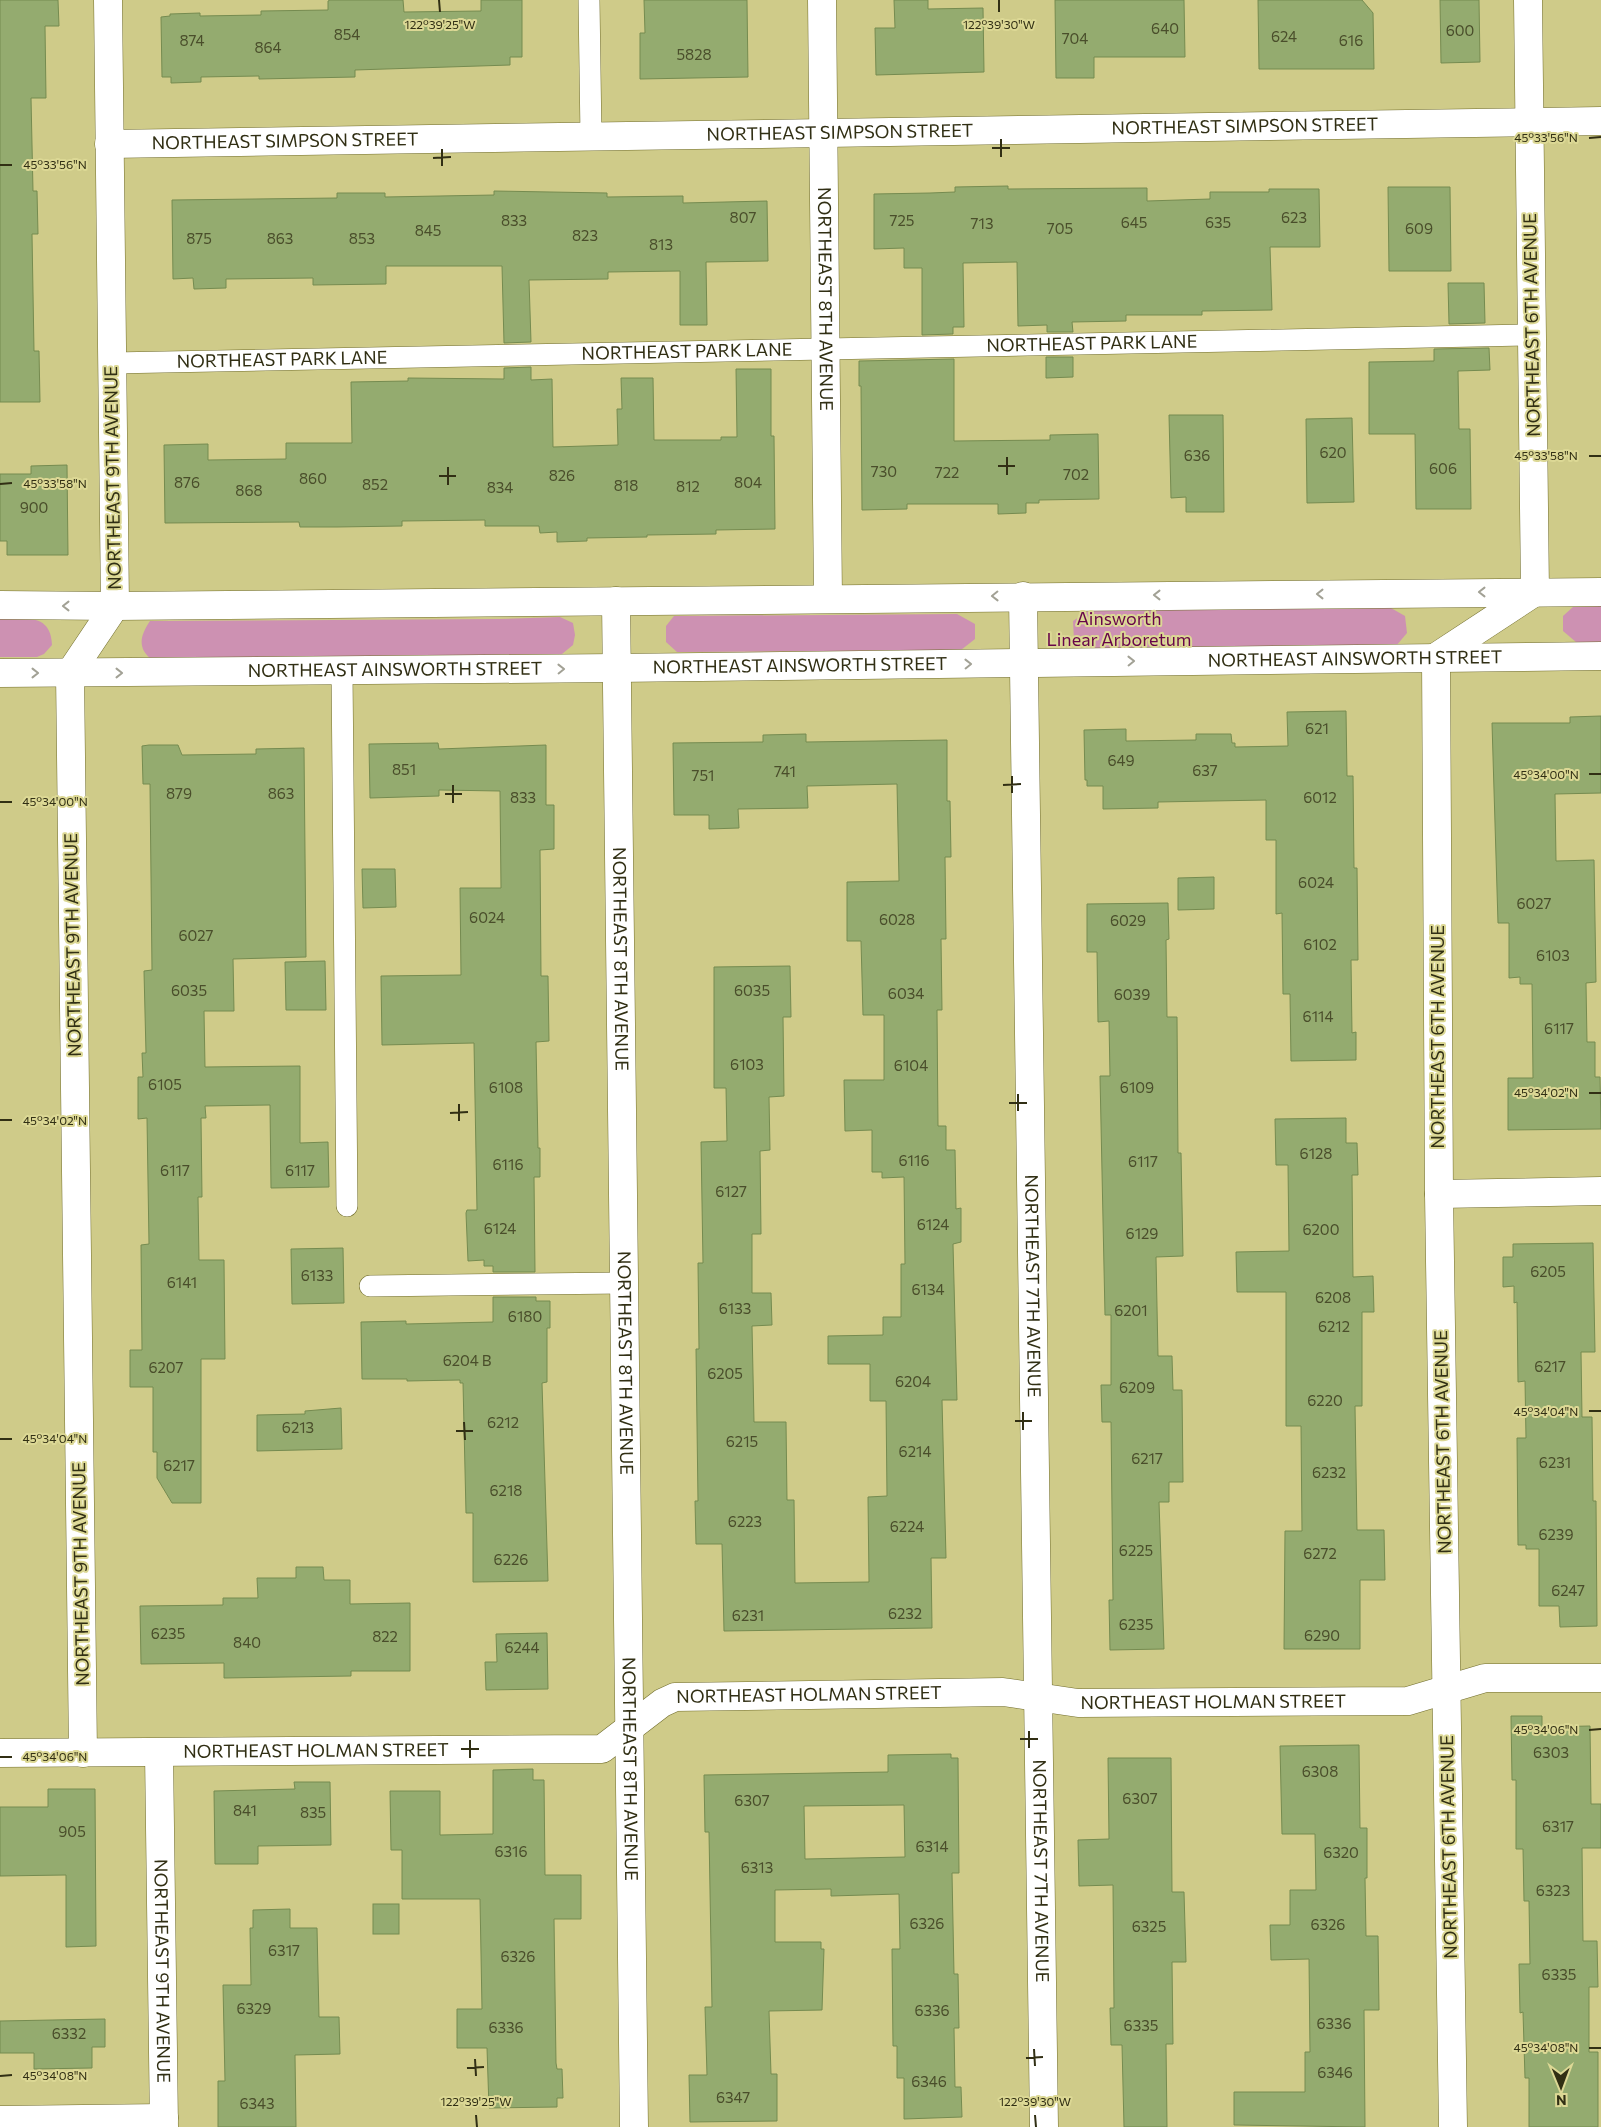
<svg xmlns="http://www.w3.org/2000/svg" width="1601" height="2127" viewBox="0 0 1601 2127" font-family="Commissioner,sans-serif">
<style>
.green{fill:#cd91b2}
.building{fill:#94ab6f;stroke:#758b50;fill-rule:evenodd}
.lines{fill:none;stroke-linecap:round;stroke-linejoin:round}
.service-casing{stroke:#716d2c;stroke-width:22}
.minor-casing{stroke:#716d2c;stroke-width:29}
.tertiary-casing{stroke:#716d2c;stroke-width:29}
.service{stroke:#fff;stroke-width:21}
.minor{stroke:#fff;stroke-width:28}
.tertiary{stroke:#fff;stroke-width:28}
.oneway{stroke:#a2a195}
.ticks{fill:none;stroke:#312f14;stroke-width:2}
.labels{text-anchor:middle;stroke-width:4;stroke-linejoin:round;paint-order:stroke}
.number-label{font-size:15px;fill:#4a4e2b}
.street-label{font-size:18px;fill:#312f14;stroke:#dcd895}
.park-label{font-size:18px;fill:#670549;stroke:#dcd895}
.ticks-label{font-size:12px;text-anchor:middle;fill:#312f14;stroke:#dcd895;stroke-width:4;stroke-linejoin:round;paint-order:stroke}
</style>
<rect width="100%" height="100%" fill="#cfcb89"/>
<g class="green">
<path d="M1601,606V642H1576L1563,631V616L1573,607Z"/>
<path d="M1391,608L1405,616L1407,633L1396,646L1086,649L1074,640L1073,621L1090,610Z"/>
<path d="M957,614L975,624V639L961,650L677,652L666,642V626L674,616Z"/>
<path d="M560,617L573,623L575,635L573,645L562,654L152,660C137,648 140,636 150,621L499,619Z"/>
<path d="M0,619C24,619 51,612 52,645L44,654L37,657H0Z"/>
</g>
<g class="building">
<path d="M0,0H58L59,26H45L46,98H31L33,191H37L38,234H32L34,351H39L40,402H0Z"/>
<path d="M330,0H403L404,12L481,11V0H522V57H510V65L355,70V77L259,79V76L201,77V82L171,83V77H162L161,17L170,16V14L200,13V16L261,15V11L328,10V1Z"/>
<path d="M644,0H747L748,77L640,79V33H645Z"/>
<path d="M894,0H928V9L983,8L984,72L876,75L875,28H895Z"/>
<path d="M1055,0H1184L1185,57H1094V78H1056Z"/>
<path d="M1258,0H1362L1373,13L1374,69H1259Z"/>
<path d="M1440,0H1479L1480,62L1441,63Z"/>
<path d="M1008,186V189L1147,188V201L1210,199V192H1269V189H1319L1320,247H1270L1272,310L1202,311V315H1126V321L1072,322L1073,332H1047V325L1018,326L1017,262L963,263L964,327H953V334L922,335V268H904V248L874,249V194L930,193L955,192V187Z"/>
<path d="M1388,187H1450L1451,271H1389Z"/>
<path d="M494,191L607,193V197L683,196V203L767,201L768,261L706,262L707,325H680V271L608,272V279L529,280L531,342L504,343L502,266H386V284L313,285V278L226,279V288L194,289L193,278L173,279L172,200L337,198V193H385V197L494,195Z"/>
<path d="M1448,283H1484L1485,323L1449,324Z"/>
<path d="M1489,348L1490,370L1458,371L1459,429H1470L1471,509H1416L1415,434H1369V362L1434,361V349Z"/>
<path d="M1046,357H1073V377L1046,378Z"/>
<path d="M954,359V441L1050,440V435L1098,434L1099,499L1039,500V503H1026V513L998,514V504H907V509L862,510L861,386H859V361Z"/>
<path d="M531,367V380L552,379L553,447L618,445L617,409H622L621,378H653L654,440H721V437H737L736,369H771V436H774L775,529L716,530V534L647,535V537L587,538V541L557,542V532L540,533L539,526H485V520L402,521V526L337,527H300L299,522L165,523L164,445L208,444V460L286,459V443H352L351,382L408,381V378L504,379V368Z"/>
<path d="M1169,415H1223L1224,512H1186V497L1171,498Z"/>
<path d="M1352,418L1354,502L1307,503L1306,419Z"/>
<path d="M67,465L68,555H7V541H0V474H31V466Z"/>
<path d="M1346,711L1347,776H1353L1354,868H1357L1358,960H1351L1352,1033L1356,1032V1060L1291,1061L1290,994H1283L1282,913L1276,914V840H1266V800L1158,802V808L1103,809V786H1087V780H1085L1084,730L1126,729V741L1196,740V734H1231L1232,743H1235V747L1288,746L1287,712Z"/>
<path d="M1601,716V793L1555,794L1556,861L1594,860L1596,982L1586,983L1587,1042H1595V1077H1600L1601,1129L1508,1130V1078H1533L1532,984H1520V977L1509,978V923H1498L1492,723H1570V717Z"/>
<path d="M806,734V742L947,740V801H950L951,857H945L946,939H941L942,1010H937L938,1126H946V1150H955L956,1209L961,1208V1242L953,1244L957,1400H942L946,1558H931L932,1628L724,1631L722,1544H696L695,1501H698L696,1349H699L698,1263H703L701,1142L727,1141L726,1088H714V967L790,966L791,1017H783L784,1096L769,1097L770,1150L760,1151L761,1234H752V1293H771L772,1325L752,1326L754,1422H786L787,1500H794L795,1583L869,1582L868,1497L887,1496L886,1401H870V1364H828V1336L883,1335V1317H901V1264H905L904,1177L882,1178V1172H872V1130L845,1131L844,1080H884V1015H863L861,941H847V882L899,881L897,784L807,786L808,808L738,809L739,828L709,829V815H674L673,743L763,742V735Z"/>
<path d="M438,743L439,749L546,745V805H554V849L540,850L541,976H548L549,1041L536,1042L538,1148H540V1177H534L535,1272H493V1266H484V1260L468,1261L466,1213L467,1210H477L474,1043L382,1045L381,976L461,975L460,888H501L500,791L439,790V796L370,798L369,744Z"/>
<path d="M149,745H178L182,755L256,754V749L304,748L306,957L233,959L234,1011H204L205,1067L300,1066V1143L328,1142L329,1187L271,1188L270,1105L205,1106L206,1118H201L202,1197H198L199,1260H224L225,1359H201V1503H172L157,1478V1452H153V1387H130V1350H142L141,1245L149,1244L147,1118L138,1119V1077H143L142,1053H146L144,971L152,970L150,784H143L142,746Z"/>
<path d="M362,869H395L396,907L363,908Z"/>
<path d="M1214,877V909L1178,910V878Z"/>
<path d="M1168,903L1169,939L1166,940L1167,1017H1177L1178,1153H1181L1183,1256L1156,1257L1158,1356H1172L1173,1390H1182L1183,1482H1169V1502H1159L1164,1649L1110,1650L1109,1600H1113L1111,1422H1102L1101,1385H1111V1315H1105L1100,1076H1110L1109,1021L1098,1022L1097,952H1087V904Z"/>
<path d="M325,961L326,1010H286L285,962Z"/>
<path d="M1346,1118V1143H1357L1358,1175H1352L1353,1277L1373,1276L1374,1312H1362V1406H1355L1357,1530H1384L1385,1580H1360V1649H1284L1285,1531H1302L1301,1426H1286V1292H1237L1236,1252L1289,1251L1288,1165H1276L1275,1119Z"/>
<path d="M1593,1243L1595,1352H1581L1582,1417H1592L1593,1501H1596L1597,1626L1560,1627L1559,1606H1539V1549H1526V1545H1518L1517,1438H1526L1525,1381L1518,1382L1517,1302L1514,1303V1286L1503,1287V1257H1513V1244Z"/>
<path d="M343,1248L344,1303L292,1304L291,1249Z"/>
<path d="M493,1297H536V1301H550V1328H547V1382L542,1383L548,1581L473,1582V1513H466L463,1383H460V1380L407,1381V1379H362L361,1322L406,1321V1324L493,1322Z"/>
<path d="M341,1408L342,1449L257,1451V1415L305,1414V1411Z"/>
<path d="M296,1567H323L324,1580H350V1604L410,1603V1671H351V1676L224,1678V1663L141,1664L140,1606L223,1605V1598H258L257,1578H296Z"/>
<path d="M547,1633L548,1689L486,1690L485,1662H497L496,1634Z"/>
<path d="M1511,1716H1542V1727L1590,1726L1591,1804H1601V1848H1582L1583,1941H1597L1598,1987H1589V2052H1598V2127H1529V2078H1525L1523,2012L1520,2013L1519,1964H1530L1529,1901H1524L1523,1849H1516V1780H1512Z"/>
<path d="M1359,1745L1360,1828H1367V1878H1365L1366,1936H1378L1379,2010H1364L1365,2127L1234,2125V2092H1305V2052H1310L1309,1959L1271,1960L1270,1925H1290V1890H1316L1315,1834H1282L1280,1746Z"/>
<path d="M951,1754V1758H958L959,1873H952L954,1974H958L959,2028H954L955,2087H961L962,2117L904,2119V2078H897V2046H893L892,1949H900L899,1894L831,1896V1889L775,1890V1942H821V1949H824L822,2010L769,2011L771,2074H777V2121L690,2122L689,2075H707L705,2007H712L709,1832H705L704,1775L888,1772V1755ZM904,1805L905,1857L805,1859L804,1806Z"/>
<path d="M1108,1758H1171L1172,1892H1184L1186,1962H1172L1173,2044H1166L1167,2127H1124L1122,2045H1111L1110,2008H1114L1113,1885L1079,1886L1078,1840L1109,1839Z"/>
<path d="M533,1769V1780H544L545,1875H581V1919H554L556,2063L557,2069H562L563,2098H557V2107L489,2108L487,2048H457V2009H482L480,1899H402V1850H391L390,1791H440V1835L493,1834V1770Z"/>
<path d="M294,1782H330L331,1845L258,1846V1864H215L214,1791L295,1789Z"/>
<path d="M48,1789H95L96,1946L66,1947V1875L0,1876V1807H48Z"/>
<rect x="373" y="1904" width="26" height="30"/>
<path d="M290,1909V1928H317L319,2017H339L340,2054L295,2055L296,2127H218V2081H225L223,1985H251L250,1928H253V1910Z"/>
<path d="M105,2019V2047H92V2068L34,2069V2053H0V2021Z"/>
</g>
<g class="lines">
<defs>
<g id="service">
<path d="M589,0L591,137"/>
<path id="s1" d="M112,363L1532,335"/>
<path d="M342,671L347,1206"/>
<path d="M370,1286L624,1283"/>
</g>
<g id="minor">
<path id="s2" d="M822,0L828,598"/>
<path id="s3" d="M109,144L1601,121"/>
<path id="s4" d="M1023,596L1044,2127"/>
<path id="s5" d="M616,601L634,2127"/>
<path d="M1439,1194L1601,1191"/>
<path id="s6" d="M0,1753L602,1749L662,1703L675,1697L1003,1692L1078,1703L1408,1701L1485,1678H1601"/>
<path d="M83,1753L70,673L115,606L108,0"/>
<path id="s7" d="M159,1753L164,2127"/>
<path d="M0,2120L164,2118"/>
<path d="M1453,2127L1439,1194L1436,657L1535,592L1528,0"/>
</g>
<g id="tertiary">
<path d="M0,605L115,606L1601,592"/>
<path id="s8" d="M0,673L616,668L1601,656"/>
</g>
</defs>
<use href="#service" class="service-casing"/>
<use href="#minor" class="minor-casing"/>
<use href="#tertiary" class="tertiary-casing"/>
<use href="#service" class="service"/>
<use href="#minor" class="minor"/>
<use href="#tertiary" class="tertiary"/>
</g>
<defs><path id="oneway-chevron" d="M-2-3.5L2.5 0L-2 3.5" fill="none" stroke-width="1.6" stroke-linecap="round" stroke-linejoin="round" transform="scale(1.25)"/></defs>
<g class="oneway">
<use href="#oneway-chevron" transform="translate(1482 592) rotate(180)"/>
<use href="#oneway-chevron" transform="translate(1320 594) rotate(180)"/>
<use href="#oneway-chevron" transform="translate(1157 595) rotate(180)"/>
<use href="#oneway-chevron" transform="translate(995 596) rotate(179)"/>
<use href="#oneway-chevron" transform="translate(66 606) rotate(-180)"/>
<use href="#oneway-chevron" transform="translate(1131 661) rotate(-1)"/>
<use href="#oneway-chevron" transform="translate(968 664) rotate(-1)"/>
<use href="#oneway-chevron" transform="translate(561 669) rotate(-1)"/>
<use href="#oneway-chevron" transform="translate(35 673)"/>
<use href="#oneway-chevron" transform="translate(119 673)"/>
</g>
<path class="ticks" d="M439,0L440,12M999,0V12M1589,138L1601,137M1001,139V157M992,148H1010M442,149V166M433,158L451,157M0,165H12M1589,456H1601M1007,457V475M998,466H1015M448,467V485M439,476H456M0,484L12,483M1589,774H1601M1012,776V793M453,785V803M1003,785L1021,784M445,794H462M0,802H12M1589,1093H1601M1018,1094V1111M1009,1103H1027M459,1104V1121M450,1113L468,1112M0,1120H12M1589,1411H1601M1023,1412V1430M1015,1421H1032M464,1422L465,1440M456,1431H473M0,1439H12M1589,1730L1601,1729M1029,1731V1748M1020,1739H1038M470,1740V1758M461,1749H479M0,1757H12M1589,2048H1601M1034,2049L1035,2066M1026,2058L1043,2057M475,2059L476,2076M467,2068L484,2067M0,2076L12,2075M476,2115L477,2127M1035,2115L1036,2127"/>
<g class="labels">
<g class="number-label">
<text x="1165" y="34">640</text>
<text x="1460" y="36">600</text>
<text x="347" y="40">854</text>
<text x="1284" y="42">624</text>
<text x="1075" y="44">704</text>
<text x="192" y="46">874</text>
<text x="1351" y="46">616</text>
<text x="268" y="53">864</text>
<text x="694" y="60">5828</text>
<text x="743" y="223">807</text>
<text x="1294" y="223">623</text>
<text x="514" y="226">833</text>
<text x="902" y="226">725</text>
<text x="1134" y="228">645</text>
<text x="1218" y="228">635</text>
<text x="982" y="229">713</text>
<text x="1060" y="234">705</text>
<text x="1419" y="234">609</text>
<text x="428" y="236">845</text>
<text x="585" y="241">823</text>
<text x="199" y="244">875</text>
<text x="280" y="244">863</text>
<text x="362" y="244">853</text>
<text x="661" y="250">813</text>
<text x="1333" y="458">620</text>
<text x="1197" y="461">636</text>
<text x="1443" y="474">606</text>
<text x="884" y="477">730</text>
<text x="947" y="478">722</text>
<text x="1076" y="480">702</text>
<text x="562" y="481">826</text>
<text x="313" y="484">860</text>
<text x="187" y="488">876</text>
<text x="748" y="488">804</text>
<text x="375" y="490">852</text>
<text x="626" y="491">818</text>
<text x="688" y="492">812</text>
<text x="500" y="493">834</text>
<text x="249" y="496">868</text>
<text x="34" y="513">900</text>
<text x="1317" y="734">621</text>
<text x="1121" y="766">649</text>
<text x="404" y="775">851</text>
<text x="1205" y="776">637</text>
<text x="785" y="777">741</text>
<text x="703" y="781">751</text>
<text x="179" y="799">879</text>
<text x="281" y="799">863</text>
<text x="523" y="803">833</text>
<text x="1320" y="803">6012</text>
<text x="1316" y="888">6024</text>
<text x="1534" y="909">6027</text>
<text x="487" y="923">6024</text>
<text x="897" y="925">6028</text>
<text x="1128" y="926">6029</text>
<text x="196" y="941">6027</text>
<text x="1320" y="950">6102</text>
<text x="1553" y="961">6103</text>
<text x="189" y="996">6035</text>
<text x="752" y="996">6035</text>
<text x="906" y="999">6034</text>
<text x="1132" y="1000">6039</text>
<text x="1318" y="1022">6114</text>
<text x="1559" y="1034">6117</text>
<text x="747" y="1070">6103</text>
<text x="911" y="1071">6104</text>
<text x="165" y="1090">6105</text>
<text x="506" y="1093">6108</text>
<text x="1137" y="1093">6109</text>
<text x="1316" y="1159">6128</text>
<text x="914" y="1166">6116</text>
<text x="1143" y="1167">6117</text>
<text x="508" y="1170">6116</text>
<text x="175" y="1176">6117</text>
<text x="300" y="1176">6117</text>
<text x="731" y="1197">6127</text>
<text x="933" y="1230">6124</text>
<text x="500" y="1234">6124</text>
<text x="1321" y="1235">6200</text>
<text x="1142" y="1239">6129</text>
<text x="1548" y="1277">6205</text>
<text x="317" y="1281">6133</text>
<text x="182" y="1288">6141</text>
<text x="928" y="1295">6134</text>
<text x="1333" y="1303">6208</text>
<text x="735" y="1314">6133</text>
<text x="1131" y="1316">6201</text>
<text x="525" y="1322">6180</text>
<text x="1334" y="1332">6212</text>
<text x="467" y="1366">6204 B</text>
<text x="1550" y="1372">6217</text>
<text x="166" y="1373">6207</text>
<text x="725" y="1379">6205</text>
<text x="913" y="1387">6204</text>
<text x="1137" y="1393">6209</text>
<text x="1325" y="1406">6220</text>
<text x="503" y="1428">6212</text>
<text x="298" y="1433">6213</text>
<text x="742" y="1447">6215</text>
<text x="915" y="1457">6214</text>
<text x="1147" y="1464">6217</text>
<text x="1555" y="1468">6231</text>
<text x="179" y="1471">6217</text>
<text x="1329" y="1478">6232</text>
<text x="506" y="1496">6218</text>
<text x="745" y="1527">6223</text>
<text x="907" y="1532">6224</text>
<text x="1556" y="1540">6239</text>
<text x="1136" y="1556">6225</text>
<text x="1320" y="1559">6272</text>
<text x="511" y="1565">6226</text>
<text x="1568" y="1596">6247</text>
<text x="905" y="1619">6232</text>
<text x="748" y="1621">6231</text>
<text x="1136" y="1630">6235</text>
<text x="168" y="1639">6235</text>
<text x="1322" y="1641">6290</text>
<text x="385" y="1642">822</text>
<text x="247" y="1648">840</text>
<text x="522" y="1653">6244</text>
<text x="1551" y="1758">6303</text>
<text x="1320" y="1777">6308</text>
<text x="1140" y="1804">6307</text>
<text x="752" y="1806">6307</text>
<text x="245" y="1816">841</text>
<text x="313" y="1818">835</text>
<text x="1558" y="1832">6317</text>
<text x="72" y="1837">905</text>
<text x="932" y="1852">6314</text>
<text x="511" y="1857">6316</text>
<text x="1341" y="1858">6320</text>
<text x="757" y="1873">6313</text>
<text x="1553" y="1896">6323</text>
<text x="927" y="1929">6326</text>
<text x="1328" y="1930">6326</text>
<text x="1149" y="1932">6325</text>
<text x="284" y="1956">6317</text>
<text x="518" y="1962">6326</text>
<text x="1559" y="1980">6335</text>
<text x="254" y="2014">6329</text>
<text x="932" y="2016">6336</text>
<text x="1334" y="2029">6336</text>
<text x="1141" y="2031">6335</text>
<text x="506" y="2033">6336</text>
<text x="69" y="2039">6332</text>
<text x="1335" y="2078">6346</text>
<text x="929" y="2087">6346</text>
<text x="733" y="2103">6347</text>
<text x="257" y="2109">6343</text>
</g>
<g class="street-label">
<text dy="6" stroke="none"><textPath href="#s3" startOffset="1136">NORTHEAST SIMPSON STREET</textPath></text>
<text dy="6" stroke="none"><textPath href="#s3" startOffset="731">NORTHEAST SIMPSON STREET</textPath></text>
<text dy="6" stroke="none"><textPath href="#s3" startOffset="176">NORTHEAST SIMPSON STREET</textPath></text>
<text dy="6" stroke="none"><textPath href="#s2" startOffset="299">NORTHEAST 8TH AVENUE</textPath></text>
<text transform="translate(1532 325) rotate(-91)" y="6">NORTHEAST 6TH AVENUE</text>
<text dy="6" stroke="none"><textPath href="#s1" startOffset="980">NORTHEAST PARK LANE</textPath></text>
<text dy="6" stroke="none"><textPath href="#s1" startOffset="575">NORTHEAST PARK LANE</textPath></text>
<text dy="6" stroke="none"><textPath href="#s1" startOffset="170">NORTHEAST PARK LANE</textPath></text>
<text transform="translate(113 478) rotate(-91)" y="6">NORTHEAST 9TH AVENUE</text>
<text dy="6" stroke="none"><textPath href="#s8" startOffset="1355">NORTHEAST AINSWORTH STREET</textPath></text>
<text dy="6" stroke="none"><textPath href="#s8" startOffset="800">NORTHEAST AINSWORTH STREET</textPath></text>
<text dy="6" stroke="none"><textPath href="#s8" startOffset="395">NORTHEAST AINSWORTH STREET</textPath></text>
<text transform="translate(73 945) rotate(-91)" y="6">NORTHEAST 9TH AVENUE</text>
<text dy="6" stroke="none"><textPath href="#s5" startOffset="358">NORTHEAST 8TH AVENUE</textPath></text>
<text transform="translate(1438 1037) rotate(-90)" y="6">NORTHEAST 6TH AVENUE</text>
<text dy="6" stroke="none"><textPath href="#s4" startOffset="690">NORTHEAST 7TH AVENUE</textPath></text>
<text dy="6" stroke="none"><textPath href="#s5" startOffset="762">NORTHEAST 8TH AVENUE</textPath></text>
<text transform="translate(1443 1442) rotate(-91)" y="6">NORTHEAST 6TH AVENUE</text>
<text transform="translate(81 1574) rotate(-91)" y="6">NORTHEAST 9TH AVENUE</text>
<text dy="6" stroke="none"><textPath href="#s6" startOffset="826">NORTHEAST HOLMAN STREET</textPath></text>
<text dy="6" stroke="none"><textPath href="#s6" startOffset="1231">NORTHEAST HOLMAN STREET</textPath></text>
<text dy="6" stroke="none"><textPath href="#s6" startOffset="316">NORTHEAST HOLMAN STREET</textPath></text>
<text dy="6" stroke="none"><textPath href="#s5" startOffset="1168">NORTHEAST 8TH AVENUE</textPath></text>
<text transform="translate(1449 1847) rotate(-91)" y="6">NORTHEAST 6TH AVENUE</text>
<text dy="6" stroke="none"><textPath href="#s4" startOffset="1275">NORTHEAST 7TH AVENUE</textPath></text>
<text dy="6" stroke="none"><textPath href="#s7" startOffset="218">NORTHEAST 9TH AVENUE</textPath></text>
</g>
<g class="park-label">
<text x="1119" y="625">Ainsworth<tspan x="1119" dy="21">Linear Arboretum</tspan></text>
</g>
</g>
<g class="ticks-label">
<text x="440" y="29">122°39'25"W</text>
<text x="999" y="29">122°39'30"W</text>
<text x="1546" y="142">45°33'56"N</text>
<text x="55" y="169">45°33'56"N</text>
<text x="1546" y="460">45°33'58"N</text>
<text x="55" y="488">45°33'58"N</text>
<text x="1546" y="779">45°34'00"N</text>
<text x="55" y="806">45°34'00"N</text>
<text x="1546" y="1097">45°34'02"N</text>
<text x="55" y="1125">45°34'02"N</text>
<text x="1546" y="1416">45°34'04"N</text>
<text x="55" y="1443">45°34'04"N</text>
<text x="1546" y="1734">45°34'06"N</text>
<text x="55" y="1761">45°34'06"N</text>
<text x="1546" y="2052">45°34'08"N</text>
<text x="55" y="2080">45°34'08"N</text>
<text x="476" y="2106">122°39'25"W</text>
<text x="1035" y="2106">122°39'30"W</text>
</g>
<g transform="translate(1561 2087) rotate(179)" stroke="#dcd895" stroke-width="4" paint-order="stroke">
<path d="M0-4L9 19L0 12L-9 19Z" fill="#312f14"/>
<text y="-8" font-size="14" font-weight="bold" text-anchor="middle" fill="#312f14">N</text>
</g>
</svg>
